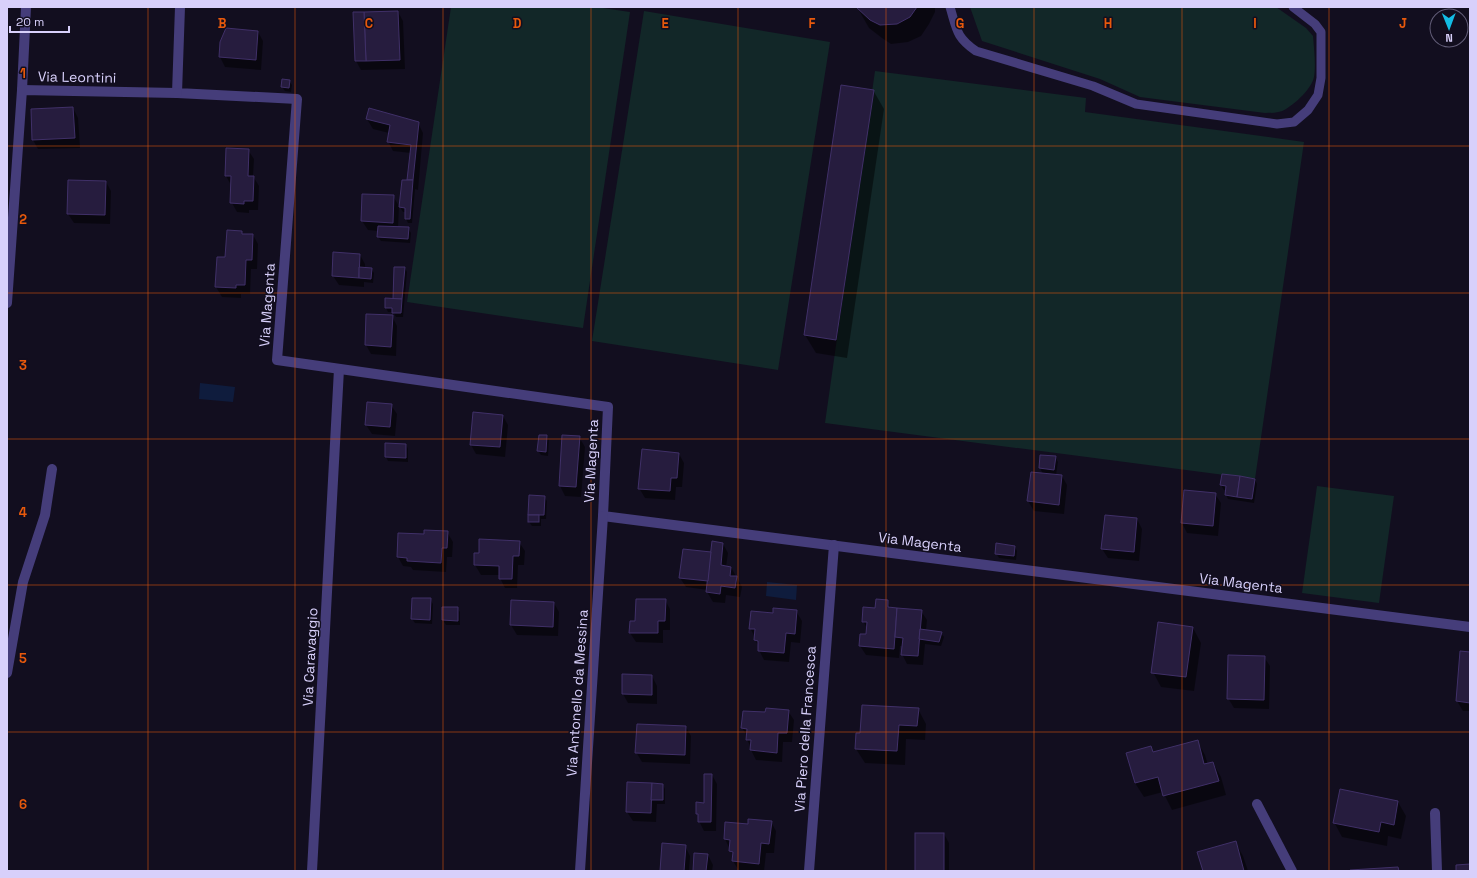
<svg xmlns="http://www.w3.org/2000/svg" width="1477" height="878" viewBox="0 0 1477 878" font-family="'Space Grotesk',sans-serif">
<style>
.green{fill:#122728}
.water{fill:#0f1c3d}
.shadow{fill:#0007}
.building{fill:#261c3e;stroke:#403068}
.lines{fill:none;stroke-linecap:round;stroke-linejoin:round}
.lane{stroke:#453d7a;stroke-width:9}
.street{stroke:#453d7a;stroke-width:10}
.grid{fill:none;stroke:#e8590c;stroke-width:1;stroke-opacity:0.55}
.labels{text-anchor:middle;stroke-width:3;stroke-linejoin:round;paint-order:stroke}
.street-label{font-size:14px;fill:#d8d0fb;stroke:#120e1f}
.grid-label{font-size:13px;text-anchor:middle;font-weight:bold;fill:#e8590c;stroke:#120e1f;stroke-width:3;stroke-linejoin:round;paint-order:stroke}
</style>
<rect width="100%" height="100%" fill="#120e1f"/>
<g class="green">
<path d="M451,7H596L630,12L583,328L407,302Z"/>
<path d="M970,7H1276L1306,28L1313,36C1314,48 1316,65 1314,77C1312,88 1296,103 1286,109C1280,113 1272,113 1265,113L1140,97L1100,79L982,41Z"/>
<path d="M644,11L830,42L778,370L592,341Z"/>
<path d="M875,71L1086,98L1085,112L1304,142L1255,479L825,423Z"/>
<path d="M1317,486L1394,496L1379,603L1302,593Z"/>
</g>
<g class="water">
<path d="M200,383L235,387L233,402L199,399Z"/>
<path d="M767,582L797,585L796,600L766,596Z"/>
</g>
<g class="shadow">
<path d="M857,7H935V12L929,24L921,36L908,42L891,44L882,38L869,28Z"/>
<path d="M398,12L403,21L405,69L361,70L356,61Z"/>
<path d="M258,32L263,41L261,70L225,67L220,57L221,42Z"/>
<path d="M289,81L292,85L291,92L285,91L282,87Z"/>
<path d="M873,90L884,109L847,358L816,353L805,335Z"/>
<path d="M73,108L78,118L80,148L38,149L33,140Z"/>
<path d="M367,119L418,123L423,133L418,190L415,189L412,223H408L406,219V212H403L400,207L409,181L411,153L393,151L388,141L389,133L373,129Z"/>
<path d="M248,150L254,159L253,176L259,186L258,210H249V213L237,212L232,203L231,185L226,176Z"/>
<path d="M106,182L111,191L110,224L74,223L68,214Z"/>
<path d="M393,196L399,206L398,228H408L411,233L410,243L381,241L378,237V231L368,230L362,221Z"/>
<path d="M242,232L243,235H253L258,244L257,269H251L250,294H241V298L222,297L216,287L218,258H226Z"/>
<path d="M360,255L365,264V268L371,269L374,273L373,283L364,282V287L339,285L333,276Z"/>
<path d="M405,268L407,272L403,317H396L393,312H388L386,308L394,300Z"/>
<path d="M392,316L397,326L396,356L371,354L366,345Z"/>
<path d="M391,405L397,414L395,436L372,434L366,425Z"/>
<path d="M503,416L508,425L505,457L476,454L471,445Z"/>
<path d="M546,436L549,440L548,456L541,455L538,451Z"/>
<path d="M563,436L579,437L585,447L581,497L565,496L560,486Z"/>
<path d="M406,444L408,449V462L388,461L386,457Z"/>
<path d="M679,454L684,463L682,487H676L675,500L645,498L639,488Z"/>
<path d="M1041,456L1055,457L1058,462L1056,475L1062,476L1067,485L1064,514L1034,511L1028,501L1043,474L1040,468Z"/>
<path d="M1223,475L1255,480L1257,484L1254,503L1228,499L1226,495L1227,490H1224L1221,485Z"/>
<path d="M1185,491L1215,494L1221,503L1218,536L1187,533L1182,523Z"/>
<path d="M544,497L547,501L546,519H541V526H532L529,522Z"/>
<path d="M1137,519L1142,529L1139,561L1108,558L1102,549Z"/>
<path d="M447,532L453,542L452,557H447L446,572L413,570L411,567L403,566L398,557L425,535Z"/>
<path d="M519,542L525,551L524,565H518L517,588H505L500,578V575H481L475,565V554H480Z"/>
<path d="M723,544L728,553L726,567H731L742,587L740,597L726,595L725,603L713,602L707,592L708,590L686,587L680,578Z"/>
<path d="M1015,547L1017,551L1016,560L999,558L996,553Z"/>
<path d="M430,599L433,604L432,624L415,623L412,619Z"/>
<path d="M665,600L670,609V630H663V643L636,642L630,633L636,622Z"/>
<path d="M512,601L554,603L559,612L558,636L517,635L511,625Z"/>
<path d="M887,601L891,608L921,611L927,620L926,630L941,633L944,637L941,646L925,644L923,665L907,664L902,654L903,646H900L899,658L866,655L860,646L867,635L868,630L863,621L876,609Z"/>
<path d="M443,608H457L460,612V625H446L443,620Z"/>
<path d="M796,611L802,621L800,643L791,642L789,662L764,660L759,650V647L755,640V637L750,628L774,614Z"/>
<path d="M1159,624L1193,628L1201,643L1194,691L1161,687L1153,672Z"/>
<path d="M1470,653V711H1463L1457,701Z"/>
<path d="M1264,657L1270,666L1269,709L1234,708L1228,698Z"/>
<path d="M652,676L657,686V704L628,703L623,694Z"/>
<path d="M918,709L926,724L925,740L906,739L905,765L865,763L856,749L861,734Z"/>
<path d="M788,711L794,720L792,742H783L782,762L756,760L751,750V747L747,740L748,737L742,728L766,714Z"/>
<path d="M686,727L691,736L690,764L642,762L636,752Z"/>
<path d="M1197,741L1205,755L1208,765L1213,763L1221,777L1226,795L1172,810L1163,792L1144,797L1135,783L1151,747L1154,752Z"/>
<path d="M712,775L717,784L716,831H704L699,821V817L697,814L704,804Z"/>
<path d="M663,785L665,789V804H657L656,822L633,821L627,812Z"/>
<path d="M1398,802L1406,816L1401,839L1388,836L1387,846L1342,837L1334,822Z"/>
<path d="M771,822L776,831L774,853H766L764,871H739L733,861L734,858L725,839L749,825Z"/>
<path d="M944,834L949,843V871H916Z"/>
<path d="M1235,842L1243,856L1248,871H1204Z"/>
<path d="M685,846L690,856L689,871H661Z"/>
<path d="M708,855L713,865L712,871H694Z"/>
</g>
<g class="building">
<path d="M856,7H917L910,17L897,24L880,25L870,20Z"/>
<path d="M398,11L400,60L366,61L364,12Z"/>
<path d="M353,12H364L366,61H355Z"/>
<path d="M226,28L258,31L256,60L219,57L220,42Z"/>
<path d="M282,79L290,80L289,88L281,87Z"/>
<path d="M841,85L874,90L836,340L804,335Z"/>
<path d="M73,107L75,138L32,140L31,109Z"/>
<path d="M369,108L419,122L413,180H407L411,145L387,142L390,125L366,119Z"/>
<path d="M226,148L249,149L248,176H254L253,201H244V204L230,203L231,176H225Z"/>
<path d="M68,180L106,181L105,215L67,214Z"/>
<path d="M402,180H413L410,219H405V208L399,207Z"/>
<path d="M362,194L394,195L393,223L361,221Z"/>
<path d="M378,226L409,227L408,239L377,237Z"/>
<path d="M227,230L242,231V234H253L252,260H246L245,285H236V288L215,287L217,257H225Z"/>
<path d="M333,252L360,254L359,278L332,276Z"/>
<path d="M359,267L372,268L371,279L359,278Z"/>
<path d="M394,267H405L402,299H393Z"/>
<path d="M385,298L402,299L401,313H392V308H385Z"/>
<path d="M366,314L393,315L391,347L365,345Z"/>
<path d="M367,402L392,404L390,427L365,425Z"/>
<path d="M473,412L503,415L500,447L470,445Z"/>
<path d="M539,435H547L546,452L537,451Z"/>
<path d="M562,435L580,436L576,487L559,486Z"/>
<path d="M385,443L406,444V458L385,457Z"/>
<path d="M642,449L679,453L677,478H671L670,491L638,489Z"/>
<path d="M1040,455L1056,456L1054,470L1039,468Z"/>
<path d="M1031,472L1062,475L1059,505L1027,501Z"/>
<path d="M1222,474L1240,476L1237,497L1225,495L1226,486L1220,485Z"/>
<path d="M1240,476L1255,479L1252,499L1237,497Z"/>
<path d="M1184,490L1216,493L1213,526L1181,523Z"/>
<path d="M529,495L545,496L544,515H528Z"/>
<rect x="528" y="515" width="11" height="7"/>
<path d="M1105,515L1137,518L1134,552L1101,549Z"/>
<path d="M424,530L448,531L447,548H442L441,563L407,561V558L397,557L398,533L424,534Z"/>
<path d="M479,539L520,541L519,556H513L512,579H499V566L474,565V553H479Z"/>
<path d="M712,541L723,543L721,565L731,567L730,576H737L735,588L721,586L720,594L706,592Z"/>
<path d="M996,543L1015,546L1014,556L995,554Z"/>
<path d="M683,549L711,552L708,581L679,578Z"/>
<path d="M412,598H431L430,620L411,619Z"/>
<path d="M636,599H666L665,621H658V633H629L630,621H635Z"/>
<path d="M876,599L888,600V607L897,608L894,649L859,646L860,634H866L867,622H862L863,607L875,608Z"/>
<path d="M511,600L554,602L553,627L510,625Z"/>
<path d="M442,607H458V621L442,620Z"/>
<path d="M773,608L797,610L795,634L786,633L784,653L758,651V641L754,640L755,629H749L751,611L773,613Z"/>
<path d="M897,608L922,610L918,656L901,655L903,638L895,637Z"/>
<path d="M1158,622L1193,627L1186,677L1151,673Z"/>
<path d="M920,629L942,632L939,642L919,639Z"/>
<path d="M1460,651L1470,652V703L1456,701Z"/>
<path d="M1228,655L1265,656L1264,700L1227,699Z"/>
<path d="M622,674L652,675V695L622,694Z"/>
<path d="M862,705L919,708L917,726L899,725L897,751L855,749L856,733H860Z"/>
<path d="M766,708L789,710L787,733H778L777,753L750,750L751,740H746L747,729L741,728L743,711L765,712Z"/>
<path d="M637,724L686,726L685,755L635,753Z"/>
<path d="M1198,740L1204,764L1213,762L1219,781L1163,796L1158,777L1135,783L1126,753L1151,746L1153,752Z"/>
<path d="M704,774H712L711,822H698V814H696V802L704,803Z"/>
<path d="M627,782L652,783L651,813L626,812Z"/>
<path d="M652,783L663,784V800H651Z"/>
<path d="M1340,789L1398,801L1394,825L1381,822L1379,832L1333,823Z"/>
<path d="M748,819L772,821L769,844L761,843L759,864L732,861L733,852L729,851L730,840L724,839L725,822L748,824Z"/>
<rect x="915" y="833" width="29" height="38"/>
<path d="M1236,841L1244,871H1203L1197,852Z"/>
<path d="M662,843L686,845L684,871H660Z"/>
<path d="M694,853L708,854L706,871H693Z"/>
<path d="M1470,864V871H1456V865Z"/>
<path d="M1398,867L1399,871H1350V870Z"/>
</g>
<g class="lines">
<path class="lane" d="M950,7C957,30 956,37 976,51L1093,86L1136,104L1277,124L1294,122L1308,110L1318,95L1321,78V32L1315,24L1293,7"/>
<g class="street">
<path d="M180,7L177,93L297,99L277,360L608,407L603,516L1470,627"/>
<path d="M22,90L26,7"/>
<path d="M7,303L22,90L177,93"/>
<path d="M7,673L23,582L45,515L52,469"/>
<path d="M1257,804L1292,871"/>
<path d="M1435,813L1437,871"/>
<path d="M312,871L339,369"/>
<path d="M580,871L603,516"/>
<path d="M809,871L834,545"/>
</g>
</g>
<path class="grid" d="M148,7V871M295,7V871M443,7V871M591,7V871M738,7V871M886,7V871M1034,7V871M1182,7V871M1329,7V871M7,146H1470M7,293H1470M7,439H1470M7,585H1470M7,732H1470"/>
<g class="labels">
<g class="street-label">
<text transform="translate(77 77) rotate(1)" y="5">Via Leontini</text>
<text transform="translate(267 305) rotate(-86)" y="5">Via Magenta</text>
<text transform="translate(591 461) rotate(-87)" y="5">Via Magenta</text>
<text transform="translate(920 542) rotate(7)" y="5">Via Magenta</text>
<text transform="translate(1241 583) rotate(7)" y="5">Via Magenta</text>
<text transform="translate(310 657) rotate(-87)" y="5">Via Caravaggio</text>
<text transform="translate(577 693) rotate(-86)" y="5">Via Antonello da Messina</text>
<text transform="translate(805 729) rotate(-86)" y="5">Via Piero della Francesca</text>
</g>
</g>
<g class="grid-label">
<text x="222" y="28">B</text>
<text x="369" y="28">C</text>
<text x="517" y="28">D</text>
<text x="665" y="28">E</text>
<text x="812" y="28">F</text>
<text x="960" y="28">G</text>
<text x="1108" y="28">H</text>
<text x="1255" y="28">I</text>
<text x="1403" y="28">J</text>
<text x="23" y="78">1</text>
<text x="23" y="224">2</text>
<text x="23" y="370">3</text>
<text x="23" y="517">4</text>
<text x="23" y="663">5</text>
<text x="23" y="809">6</text>
</g>
<rect width="1477" height="878" fill="none" stroke="#d8d0fb" stroke-width="16"/>
<g transform="translate(1449 28) rotate(179)"><circle r="19" fill="#120e1f" stroke="#615c77"/>
<path d="M0-3L7 15L0 10L-7 15Z" fill="#13bce4"/>
<text y="-6" font-size="11" font-weight="bold" text-anchor="middle" fill="#d8d0fb">N</text>
</g>
<path d="M10 26v6h59v-6" fill="none" stroke="#d8d0fb" stroke-width="2"/>
<text x="16" y="26" font-size="12" fill="#d8d0fb" stroke="#120e1f" stroke-width="3" paint-order="stroke">20 m</text>
</svg>
